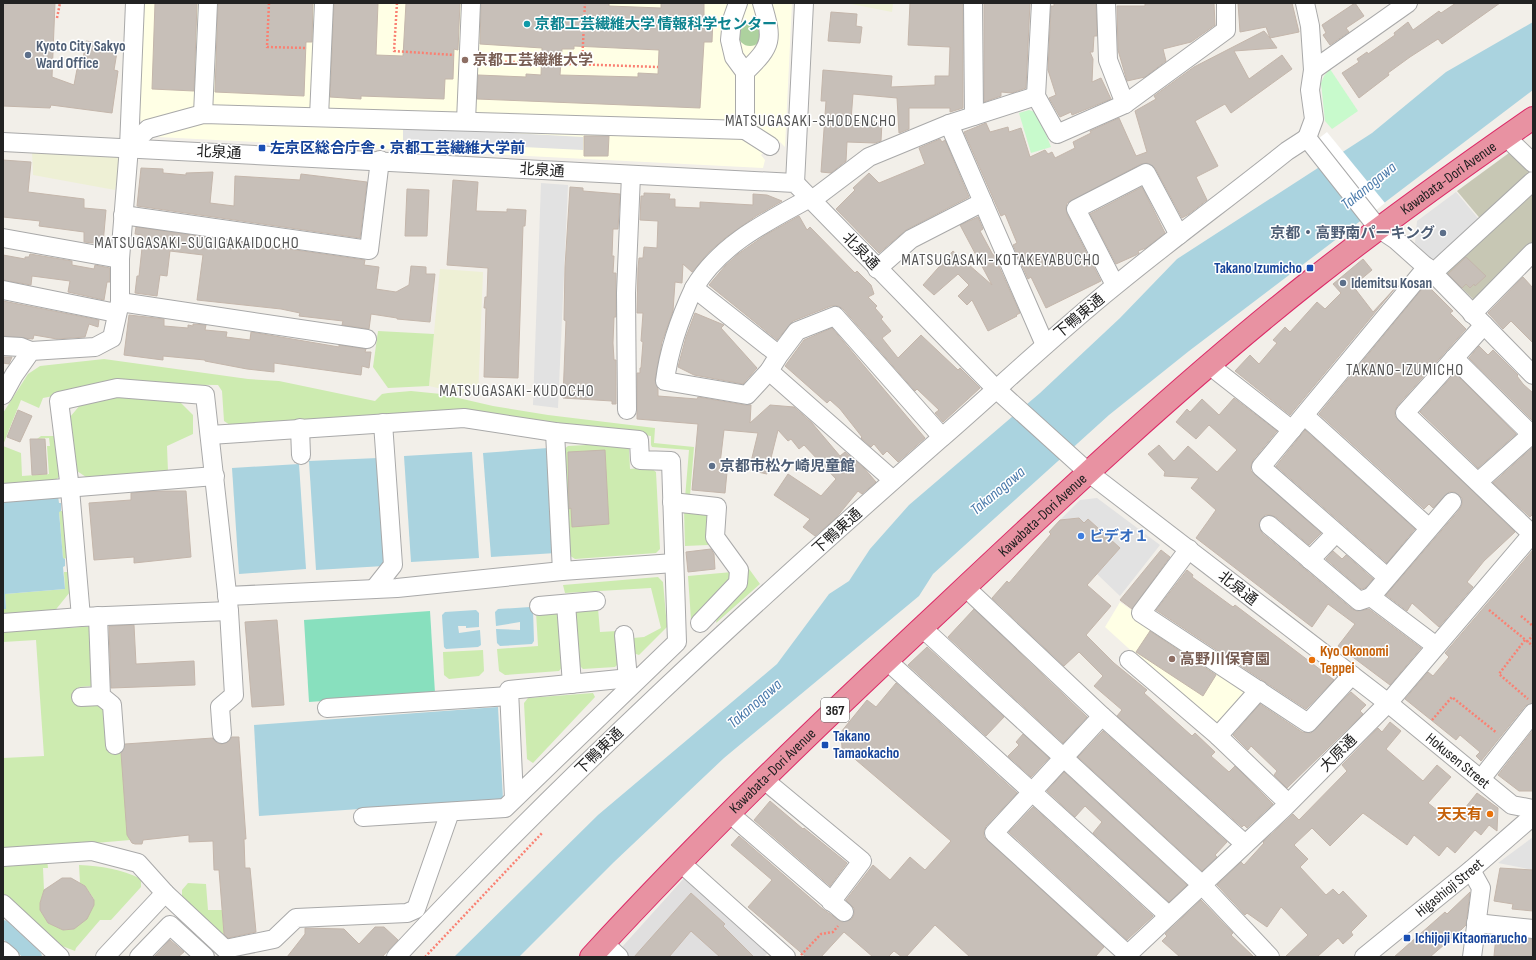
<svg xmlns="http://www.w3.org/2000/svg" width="1536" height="960" viewBox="0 0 1536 960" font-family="'Sofia Sans Condensed','Noto Sans JP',sans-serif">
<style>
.residential{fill:#e0dfdf}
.education{fill:#ffffe5}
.construction{fill:#c7c7b4}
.farmland{fill:#eef0d5}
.grass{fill:#cdebb0}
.forest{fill:#add19e}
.park{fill:#c8facc}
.pitch{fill:#88e0be}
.parking{fill:#e2e2e2}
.water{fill:#aad3df}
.pier{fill:#fff}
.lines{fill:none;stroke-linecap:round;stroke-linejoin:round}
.canal{stroke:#aad3df;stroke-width:16}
.building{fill:#c7bfb8;stroke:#c4b6ab;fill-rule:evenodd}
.minor-casing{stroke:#a9a9a9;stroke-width:20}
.highway-casing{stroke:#dc2a67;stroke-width:24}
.path{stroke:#fa8072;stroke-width:2.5;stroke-dasharray:2 2;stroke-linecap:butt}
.minor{stroke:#fff;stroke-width:18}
.highway{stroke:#e892a2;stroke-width:22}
.culture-dot{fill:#0f9aa8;stroke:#fff;stroke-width:1.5}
.service-dot{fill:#5c6f8a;stroke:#fff;stroke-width:1.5}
.education-dot{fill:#8d6e63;stroke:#fff;stroke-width:1.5}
.transit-dot{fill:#1a4fb4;stroke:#fff;stroke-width:1.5}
.shop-dot{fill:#3f7fe0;stroke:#fff;stroke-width:1.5}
.food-dot{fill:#e8710a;stroke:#fff;stroke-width:1.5}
.labels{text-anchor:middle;stroke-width:3;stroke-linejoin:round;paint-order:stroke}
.shield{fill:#fff;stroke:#646464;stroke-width:1}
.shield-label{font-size:14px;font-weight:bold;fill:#222}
.culture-label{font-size:15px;font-weight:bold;fill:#0d838f;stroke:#fff;text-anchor:start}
.service-label{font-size:15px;font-weight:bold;fill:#4e5e75;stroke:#fff;text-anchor:start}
.education-label{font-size:15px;font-weight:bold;fill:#785e54;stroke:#fff;text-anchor:start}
.transit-label{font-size:15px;font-weight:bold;fill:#164399;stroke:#fff;text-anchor:start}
.street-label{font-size:15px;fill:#222;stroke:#fff}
.shop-label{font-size:15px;font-weight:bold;fill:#366cbe;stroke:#fff;text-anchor:start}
.food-label{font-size:15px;font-weight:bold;fill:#c56008;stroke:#fff;text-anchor:start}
.neighbourhood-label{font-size:16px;letter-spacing:1px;fill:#555;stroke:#fff}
.water-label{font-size:16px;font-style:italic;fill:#4a7aab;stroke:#fff}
</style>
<rect width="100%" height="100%" fill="#f2efe9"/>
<path class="residential" d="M686,876L770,951L764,957H613Z"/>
<g class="education">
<path d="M143,3H792L785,147L777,139L761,155L765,160L763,168L157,137L138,117Z"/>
<path d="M1120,602L1251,692L1215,727L1105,627Z"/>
</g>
<g class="construction">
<path d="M1513,150L1533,165V178L1483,222L1457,191Z"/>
<path d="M1533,191V243L1474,300L1445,272Z"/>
</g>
<g class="farmland">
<path d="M846,3H893L892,12Z"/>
<path d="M32,150L122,152L115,190L33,175Z"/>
<path d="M440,269L483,272L478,397L429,386Z"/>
</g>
<g class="grass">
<path d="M378,331L434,334L429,386L388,388L373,367Z"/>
<path d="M104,359L248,379L279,381L375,401L382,394L388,393L411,391L441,394L493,406L548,415L655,428L654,443L694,447L690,496L723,499L725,506L723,533L760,584L716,623L719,608L744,582L719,532L721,506L685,498L689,450L652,447L651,445V436L462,409L230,425L224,421L222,391L218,385L117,384L43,398L39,408L21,400L3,445V413L28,374L40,366Z"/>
<path d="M124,396L175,397L193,415V434L167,446L168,472L89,479L74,469L70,417L81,404Z"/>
<path d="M41,436H54L61,472L59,477L52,483L3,487V446L21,453L22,476L49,474L47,446H50L49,438L37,439Z"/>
<path d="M624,443L629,448L630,469L649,467L656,472L660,549L656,553L575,559L569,555L563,450L568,446Z"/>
<path d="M684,509L714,515L708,545L685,546Z"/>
<path d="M59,511H64L67,553V558L63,559Z"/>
<path d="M64,572H69L70,592L53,613L3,616V609H6L5,594L65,589Z"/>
<path d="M732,572L733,574L694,623L691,620L688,576Z"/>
<path d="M658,577L663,582L667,627L639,655L633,653V638L644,637L661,628L651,588L565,593L563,585Z"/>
<path d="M598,608L600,632L617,631L619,663L615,667L583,669L578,664L575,614L578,610Z"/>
<path d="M555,611L561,616L563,666L559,671L505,675L499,671L497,649L538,646L536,612Z"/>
<path d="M52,626L68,628L94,626L97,679L91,686L79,687L81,705L98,704C128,733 124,793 127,833L130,840L3,851V758L44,756L36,640L3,642V628Z"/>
<path d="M483,650L484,671L479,676L449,679L444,675L443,652Z"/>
<path d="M593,693L595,697L533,763L527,759L524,703L528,698Z"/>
<path d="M47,860L48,868H43L44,890L40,903V910L48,923L64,930L74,929L94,899L85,886L80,883L79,865C102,866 121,869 141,879V887L111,920H100L76,948L75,951L62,946L3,893V864Z"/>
<path d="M188,883L206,884L208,910H222L224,935L182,898V890Z"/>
</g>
<circle class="forest" cx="750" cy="34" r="12"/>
<g class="park">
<path d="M1330,69L1358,111L1332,129L1325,121L1321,83L1324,76Z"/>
<path d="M1029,110L1038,113L1051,147L1031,153L1019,113Z"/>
</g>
<path class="pitch" d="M430,611L435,693L309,702L304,620Z"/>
<g class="parking">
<path d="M403,127L583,137V150L403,141Z"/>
<path d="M541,183L568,185L558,408L533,405Z"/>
<path d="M1456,192L1482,223L1437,264L1415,243L1417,221Z"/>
<path d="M1097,498L1160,545L1120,596L1097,574L1120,548L1088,519L1084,523L1079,518L1060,520L1080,500Z"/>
<path d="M1533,837V870L1498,863Z"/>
</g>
<g class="water">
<path d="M1533,22V90L1189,351L1109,415L933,574L919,596L724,758L614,862L519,957H454L598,815L777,664L829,594L849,581L870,549L909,505L1040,393L1120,318L1177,259L1372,133L1446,72Z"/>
<path d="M548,448L556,553L491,557L483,453Z"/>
<path d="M472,452L479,558L411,562L404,456Z"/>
<path d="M378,458L384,566L316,570L309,461Z"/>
<path d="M299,464L306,569L239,574L232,468Z"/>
<path d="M58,496L59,503H61V511L59,512L63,558L65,559V566L63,567L65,589L5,594L6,609H3V500Z"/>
<path d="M530,607L533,610L534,641L532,644L500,646L497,643L496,629L520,630V622L496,626L495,612L498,609Z"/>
<path d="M476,610L479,613V627L466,628V626H458L459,633L480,630L481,645L478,647L446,649L444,647L442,615L445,612Z"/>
<path d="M498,707L503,799L259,816L254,725Z"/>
</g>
<path class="pier" d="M1327,132L1385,203L1363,221L1305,149Z"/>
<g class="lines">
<path class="canal" d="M3,928L34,957"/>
</g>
<g class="building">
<path d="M3,3H55L52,77L74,85L78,64L82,65L86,41L118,46L114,70L118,71L112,113L51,105L50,108L3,106Z"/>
<path d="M155,3H197L194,91L152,89Z"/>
<path d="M218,3H313L312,42H306L304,96L215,92Z"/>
<path d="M334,3H378L376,55L403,56L406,3H460L458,50L454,49L453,79H445L444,99L361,96V99L330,97Z"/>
<path d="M481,3H609V6L661,8V3H704V18H713L712,42H704L700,108L477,99L478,75L526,77V74L541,75L542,48L480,44ZM574,46L659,50L658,74L638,73V77L560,75L562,49H574Z"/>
<path d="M910,3H963V108L950,112V108H909V129L899,133L897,98L853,94L851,120L882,122L881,141L875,143L847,142L846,161L831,173L821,172L826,101H821L823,70L892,76L891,87L935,85V76H949L950,47L908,45Z"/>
<path d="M984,3H1030L1026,88L1012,93L1001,92V96L984,102Z"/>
<path d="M1054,3H1096L1097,36H1094L1093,52H1090L1093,59L1092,82L1101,78L1111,99L1072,115L1071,112L1060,117L1049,98L1056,95L1048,70L1051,6H1054Z"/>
<path d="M1145,3H1214L1215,25L1191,42L1163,49L1166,61L1145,77L1127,81L1118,50L1117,6H1145Z"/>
<path d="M1238,3H1292L1299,32L1270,38L1277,48L1234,51L1249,79L1282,55L1292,69L1231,113L1225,104L1195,121L1218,166L1196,177L1207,200L1189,214L1182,218L1155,168L1147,163L1141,164L1067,203L1066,208L1067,214L1101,281L1046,308L1031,277L1028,279L1013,245L1017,243L1005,214L1001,216L964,132L986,123L990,132L1008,127L1009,132L1021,128L1030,157L1045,150L1048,154L1052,152L1055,158L1075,148L1073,142L1091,133L1090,131L1119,118L1136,156L1147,152L1135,111L1156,99L1154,96L1194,67L1264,31L1270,38L1266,27L1240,32Z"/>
<path d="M1355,3L1364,16L1346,28L1349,32L1330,45L1323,35L1326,33L1322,25Z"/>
<path d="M1456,3H1500L1442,44L1438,39L1410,57L1388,73L1389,75L1359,98L1342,73L1359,62L1357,59L1367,52L1368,54L1395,35L1394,33L1408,22L1413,30L1439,11L1441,13Z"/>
<path d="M831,12L857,14L856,26L862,27L860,43L828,41Z"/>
<path d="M584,136H609L608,156H584Z"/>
<path d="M940,139L942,142L945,140L969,197L906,230L879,253L836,209L855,190L853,188L869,173L879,183L925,164L919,148Z"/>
<path d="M3,160L31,162L28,192L84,199V208L106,210L103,244L84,242V232L39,226L40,221L3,217Z"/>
<path d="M141,168L163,169V173L186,175V173L213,172L210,203L234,206L235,176L300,180L301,174L367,182L360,238L137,206Z"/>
<path d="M453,180L478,182L476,211L507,212V209L526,210L525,226H523L518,378L484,377L486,308H484L485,297H487L488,268L447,265Z"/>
<path d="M570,187L583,188V191L620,194L618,229H613L612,256H614L613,273H616V317H614L613,343L614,360H616V404H612V401L563,398L566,321L564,320L565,267Z"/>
<path d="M1142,187L1165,233L1146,248L1138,251L1139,253L1136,255L1116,264L1090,214Z"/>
<path d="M407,189L429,190L427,236H405Z"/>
<path d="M644,193L670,194L669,199H675V207L700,208V202L753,205V194L767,195L782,201L756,216L725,238L709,252L692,272L683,264L682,283L675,282L673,311L662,342L655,380L658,389V396L697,399L698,397L745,405H751L750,423L770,405L794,407L812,423L840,456L845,452L864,468L876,482L862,494L858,491L836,518L815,536L803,527L810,519L774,495L788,474L821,496L836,479L804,445L799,449L791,439L788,441L778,430L767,474L749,470L758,433L724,430L719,472H727L725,493L692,490L698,424L637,419V373H640V368H641L643,342L641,341L643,313H637L638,268L639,258H643L644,247L657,248L658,221L640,220L641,196H644Z"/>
<path d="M799,216L807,230L810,227L855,273L857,271L871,285L874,294L868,297L877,306L875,308L883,317L881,319L891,331L882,338L898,358L921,335L958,370L960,368L980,388L943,422L935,413L939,410L917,389L915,391L843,309L838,306H831L793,321L777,340L709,285L725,266L738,254L767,234Z"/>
<path d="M978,217L983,229L980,231L993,255H994L1020,313L1016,315L1017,316L988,331L972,300L967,305L958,296L969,285L958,274L934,295L923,285L953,251L992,285L960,225Z"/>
<path d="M136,227L365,260L364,265L379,267L376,289L396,292L409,285L411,266L426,267V274H435L430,322L397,319V318L371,314L369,329L342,325L343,321L299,316L300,313L281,309L197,300L203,255L170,251L167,276L160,275L157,296L135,293L137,276H139L142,248H140L142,235L135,234Z"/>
<path d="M30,254L72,261V265L94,269L95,265L110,268V282H107L104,300L68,292L70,281L32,276L31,285L3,280V255L25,259V257H29Z"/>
<path d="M1466,257L1486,276L1475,286L1474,284L1470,288L1466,284L1462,288L1448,274Z"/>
<path d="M1363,259L1372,270L1353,286L1373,312L1396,287L1290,415L1235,371L1250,355L1259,364L1277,343L1273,340L1285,327L1290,332L1317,302L1325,309L1341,293L1333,284Z"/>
<path d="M1523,277L1533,288V343L1511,321L1503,329L1488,313Z"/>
<path d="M1426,284L1453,311L1450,313L1466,329L1397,406L1395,411V416L1515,532L1484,561L1467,582L1473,587L1439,627L1412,603L1407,611L1386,595L1460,509L1462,504V498L1454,492H1449L1433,508L1429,504L1424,509L1319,414Z"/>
<path d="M3,301L99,320L98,327L89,324L85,337L57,339L34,335L33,339L3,336Z"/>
<path d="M695,313L724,325L721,328L757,368L743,384L694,375L678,367L686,337Z"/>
<path d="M129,315L164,319V326L188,328V325L193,326V324L206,325L205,330L227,332L226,337L250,340L251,332L339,347V345L366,349L365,352H371L369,368L362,366L361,375L274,363V372L247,369L205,361V360L163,356V360L124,355Z"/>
<path d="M832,328L925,438L898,462L887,451L883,455L874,444L871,447L861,438L862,437L840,409L830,400L827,403L785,366L804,340Z"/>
<path d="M1479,346L1488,355L1493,350L1518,375L1517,376L1523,384L1533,393V421L1469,358Z"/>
<path d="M3,357H12L9,364L3,363Z"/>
<path d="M1455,373L1516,434L1478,468L1420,412Z"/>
<path d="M1234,398L1277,431L1253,460L1251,466V471L1321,533L1309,545L1276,517L1270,515H1265L1259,523L1262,533L1352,609L1357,611L1369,609L1421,648L1390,685L1338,646L1355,624L1328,604L1312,627L1196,538L1216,510L1191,488L1199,478L1164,476L1165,472L1148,454L1159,445L1174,461L1188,446L1217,472L1237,450L1209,425L1196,439L1176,422L1187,409L1190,412L1202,399L1219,415Z"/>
<path d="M18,410L32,416L20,442L7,437Z"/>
<path d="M1305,430L1415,529L1387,563L1276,466Z"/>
<path d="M30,439H45L47,474L32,475Z"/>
<path d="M1533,447V514L1530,517L1493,483Z"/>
<path d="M605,450L609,524L572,527L571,508L569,509L568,452Z"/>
<path d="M155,491H186L191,557L134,563V557L94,560L89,503L131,500V493Z"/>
<path d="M1079,518L1084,523L1088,519L1120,548L1087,585L1111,606L1086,635L1114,663L1147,690L1144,693L1192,736L1195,733L1215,752L1211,756L1229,772L1235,766L1273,804L1247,828L1244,825L1242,827L1117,716L1122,710L1094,686L1103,676L1079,652L1064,666L992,598L1007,581L1009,583L1051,534L1049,532L1060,520Z"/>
<path d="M711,549L714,554L715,569L688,572L686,552Z"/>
<path d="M1161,550L1170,557L1132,609L1120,600Z"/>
<path d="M1533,550V703L1525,706L1481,761L1476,756L1480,752L1460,735L1456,740L1405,699L1428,672L1433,676L1449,657L1445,653Z"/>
<path d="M1333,551L1342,559L1346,555L1373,579L1365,588L1361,589L1326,559Z"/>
<path d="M1187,570L1193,575L1192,577L1233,607L1235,605L1334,680L1306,709L1156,610Z"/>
<path d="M974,609L1087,717L1063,743L948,637Z"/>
<path d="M277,620L284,705L252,707L245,622Z"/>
<path d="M134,625L136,664L194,661L195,685L111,688L109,626Z"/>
<path d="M1150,631L1216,675L1203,696L1136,652Z"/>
<path d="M927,647L1004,717L986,736L908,665Z"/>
<path d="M896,683L1017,793L986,826L984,831V837L1104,947L1095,957H970L935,925L906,957H902L894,951L888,957H873L844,932L821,957H806L748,907L772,880L731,845L739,836L824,910L842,922L852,919L854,914V908L846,900L873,865L890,880L910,857L925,870L951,841L842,748L841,732L867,700L876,707Z"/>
<path d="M1351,692L1366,705L1360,711L1363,714L1287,788L1274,775L1277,771L1251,746L1248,750L1233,735L1260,704L1302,732L1311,733Z"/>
<path d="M1390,722L1401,731L1386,749L1423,781L1437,765L1451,777L1428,803L1453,823L1477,793L1498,808L1497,831L1489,825L1481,835L1475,830L1455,853L1447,846L1439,856L1414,835L1407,845L1363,813L1330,846L1312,828L1294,845L1308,859L1300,867L1326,895L1333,889L1339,895L1343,891L1367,916L1351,932L1353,935L1343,944L1338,938L1317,957H1285L1308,935L1281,907L1267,927L1247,913L1245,915L1217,885L1241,862L1244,865L1264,843L1263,842L1293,814L1299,820L1347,771L1342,765L1378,728L1382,732Z"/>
<path d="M1533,730V791H1519L1498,775Z"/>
<path d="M1103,731L1227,842L1215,855L1217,857L1202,871L1078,757Z"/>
<path d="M1023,734L1049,758L1031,777L1008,756L1019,745L1016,742Z"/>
<path d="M232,737H239V740L246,839H244L245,868H250L256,932L228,938L224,934L219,870H214L213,841L189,842V835L143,840L142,844H135L132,843L127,835L121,753L125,744L213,738L217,743L222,744L228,742Z"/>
<path d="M1064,772L1187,885L1169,902L1093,833L1102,822L1085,806L1075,817L1047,791Z"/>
<path d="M770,801L803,829L804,828L847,863L830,886L754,820Z"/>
<path d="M1033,807L1153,916L1127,940L1009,832Z"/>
<path d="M1500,868L1533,870V911L1512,909L1513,904L1494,901Z"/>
<path d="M62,878H71L85,886L94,900V905L87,919L74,929L63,930L48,923L40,910V903L44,890Z"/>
<path d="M1470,892L1466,925L1461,930L1430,957H1394L1445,912L1447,914Z"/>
<path d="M691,893L725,924L723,926L754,957H720L691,931L669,957H634Z"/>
<path d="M1201,900L1233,933L1231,935L1254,957H1180L1162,941L1167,936L1165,934Z"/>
<path d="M375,927H384L398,940L382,957H287L305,934V928L344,929L359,944Z"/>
<path d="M1496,936L1533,939V957L1494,956Z"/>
<path d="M170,940L184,952L178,957H154Z"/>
</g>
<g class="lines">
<defs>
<g id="minor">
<path d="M973,3L974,116"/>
<path d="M1041,3L1036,96L1057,134L1125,104L1226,30V3"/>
<path d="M1106,3L1108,60L1125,104"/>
<path d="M1305,3L1310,26L1313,70L1310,90L1314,119L1307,138"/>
<path d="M1313,70L1408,3"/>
<path d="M745,72C773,45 773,40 762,3"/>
<path d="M203,114L208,3"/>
<path d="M319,117L324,3"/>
<path d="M466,121L471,3"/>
<path d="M949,124L1045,345"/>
<path d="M745,130L770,146"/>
<path d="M1506,137L1533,163"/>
<path d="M1307,138L1378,228L1396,240L1433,273L1533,375"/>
<path id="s1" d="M3,142L795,183L995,388L1089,473L1388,703L1512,805L1533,809"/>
<path d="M129,147L148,129L203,114L745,130V72L734,57L730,40L732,20L738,3"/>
<path d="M795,183L804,3"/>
<path d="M812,200L869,157L949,124L1036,96"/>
<path d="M123,215L369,250L380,160"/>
<path d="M3,238L120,259"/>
<path d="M877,269L911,239L983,202"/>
<path d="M1433,273L1533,181"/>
<path d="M1115,285L1076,209L1146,173L1179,235"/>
<path d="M694,288C720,244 768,221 810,198"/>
<path d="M3,290L116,313"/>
<path d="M120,302L367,339"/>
<path d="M1472,314L1533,252"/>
<path d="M1484,325L1405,413L1532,534"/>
<path d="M3,346L21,347L31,351"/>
<path d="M779,355L769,371L747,395L665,381C669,348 680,318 694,288L779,355L797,331L835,316L942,437"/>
<path d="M1454,358L1531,434"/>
<path d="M1209,365L1292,430"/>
<path d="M769,371L893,480"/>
<path d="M3,395L14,375L31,351L95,347L112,338L120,302V259L129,147L135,3"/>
<path d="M627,410L626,293L631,175"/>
<path d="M1305,416L1429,528"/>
<path d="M300,428L301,455"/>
<path d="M555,432L562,571"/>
<path d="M210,435L464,418L555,432L639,440L640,460L671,461L677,642L505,808L363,817"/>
<path d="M1478,482L1533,433"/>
<path d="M3,493L215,476"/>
<path d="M672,502L717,507L715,537L739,570L738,583L700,623"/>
<path d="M1269,525L1359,601L1371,597"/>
<path d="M1189,549L1141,613L1308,723L1352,675"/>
<path d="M1310,560L1336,533"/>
<path d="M1387,577L1261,467L1427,267"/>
<path d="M965,587L1102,716L1245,844"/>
<path d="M374,589L393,565L383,423"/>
<path d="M227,596L397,588L562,571L674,563"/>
<path d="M566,604L572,684"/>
<path d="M539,606L596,601"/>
<path d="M98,616L101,696L112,705L115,745"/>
<path d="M81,617L70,489L59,401L117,388L205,395L229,611L234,695L220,707L222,734"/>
<path d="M3,623L81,617L229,611"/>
<path d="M920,629L930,635L1201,884L1270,957"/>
<path d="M624,635L628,679"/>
<path d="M1436,646L1371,597L1452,502"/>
<path d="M1129,660L1218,736L1288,803"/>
<path d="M885,662L894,667L1168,915"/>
<path d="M81,697L101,696"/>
<path d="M327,708L509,696"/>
<path d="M1102,716L994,833L1128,955"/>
<path d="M1218,736L1259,690"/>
<path d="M763,779L862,861L831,902"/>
<path d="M1481,779L1533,713"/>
<path d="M514,798L509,690L640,677"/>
<path d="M729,813L844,912"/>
<path d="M3,857L92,851L138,863L165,893L105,957"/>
<path d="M681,863L786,957"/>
<path d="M1471,870L1481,888L1472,957"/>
<path d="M165,893L225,949L274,939L296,918L407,913L416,909L450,812"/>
<path d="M3,904L60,957"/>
<path d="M1476,923L1533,929"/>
<path d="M604,943L619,957"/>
<path d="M3,951L10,957"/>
<path d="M139,957L170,925L205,957"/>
<path d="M396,957C567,774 751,605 939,440C998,389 1055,334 1116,285C1172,239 1231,196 1287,151L1307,138"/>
<path d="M1125,957L1284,808L1388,703L1533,533"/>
<path id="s2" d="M1364,957L1471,870L1533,816"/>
</g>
<g id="highway">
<path id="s3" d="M591,957C703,835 822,721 943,608C1063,495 1183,382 1313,279C1384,223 1458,170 1533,118"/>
</g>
</defs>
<use href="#minor" class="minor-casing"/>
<use href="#highway" class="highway-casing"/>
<g class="path">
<path d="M269,3L267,47L307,48"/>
<path d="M397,3L394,51L454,55"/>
<path d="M57,18L60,3"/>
<path d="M485,61L658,67"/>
<path d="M582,64L585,3"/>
<path d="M1489,610L1533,646"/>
<path d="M1521,616L1533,626"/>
<path d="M1525,640L1499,674L1528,699"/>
<path d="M1527,642L1533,635"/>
<path d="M1432,720L1452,697L1497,733"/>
<path d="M801,955L821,934L833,932L838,926"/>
<path d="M425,957L543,832"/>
</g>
<use href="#minor" class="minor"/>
<use href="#highway" class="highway"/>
</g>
<circle class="culture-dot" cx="527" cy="24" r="4"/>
<g class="service-dot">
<circle cx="28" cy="55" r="4"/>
<circle cx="1443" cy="233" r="4"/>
<circle cx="1343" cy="283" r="4"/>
<circle cx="712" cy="466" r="4"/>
</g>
<g class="education-dot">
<circle cx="465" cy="60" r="4"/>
<circle cx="1172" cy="659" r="4"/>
</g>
<g class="transit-dot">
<rect x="258" y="144" width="8" height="8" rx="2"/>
<rect x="1306" y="264" width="8" height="8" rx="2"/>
<rect x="821" y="741" width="8" height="8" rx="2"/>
<rect x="1403" y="934" width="8" height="8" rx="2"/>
</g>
<circle class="shop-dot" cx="1081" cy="536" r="4"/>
<g class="food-dot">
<circle cx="1312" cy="660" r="4"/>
<circle cx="1490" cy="814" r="4"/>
</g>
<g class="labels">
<rect class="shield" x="821" y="698" width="28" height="24" rx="3"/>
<g class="shield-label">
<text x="835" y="715">367</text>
</g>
<g class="culture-label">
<text x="535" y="29">京都工芸繊維大学 情報科学センター</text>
</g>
<g class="service-label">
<text x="36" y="51">Kyoto City Sakyo<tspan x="36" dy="17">Ward Office</tspan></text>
<text x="1435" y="238" text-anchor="end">京都・高野南パーキング</text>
<text x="1351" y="288">Idemitsu Kosan</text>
<text x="720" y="471">京都市松ケ崎児童館</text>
</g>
<g class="education-label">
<text x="473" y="65">京都工芸繊維大学</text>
<text x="1180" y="664">高野川保育園</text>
</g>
<g class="transit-label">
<text x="270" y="153">左京区総合庁舎・京都工芸繊維大学前</text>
<text x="1302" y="273" text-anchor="end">Takano Izumicho</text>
<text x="833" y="741">Takano<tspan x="833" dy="17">Tamaokacho</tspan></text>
<text x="1415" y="943">Ichijoji Kitaomarucho</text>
</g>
<g class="street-label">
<text transform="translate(219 152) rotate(3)" y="5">北泉通</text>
<text transform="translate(542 170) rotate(4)" y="5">北泉通</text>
<text dy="5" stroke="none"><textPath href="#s3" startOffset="1160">Kawabata-Dori Avenue</textPath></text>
<text transform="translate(861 251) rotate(46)" y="5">北泉通</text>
<text transform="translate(1079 316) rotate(-40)" y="5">下鴨東通</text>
<text dy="5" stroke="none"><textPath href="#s3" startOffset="632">Kawabata-Dori Avenue</textPath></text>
<text transform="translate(837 531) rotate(-42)" y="5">下鴨東通</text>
<text transform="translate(1238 588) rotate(38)" y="5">北泉通</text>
<text transform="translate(599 751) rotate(-44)" y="5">下鴨東通</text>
<text transform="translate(1338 753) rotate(-45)" y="5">大原通</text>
<text dy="5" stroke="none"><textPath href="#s1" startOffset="1674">Hokusen Street</textPath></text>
<text dy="5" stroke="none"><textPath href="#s3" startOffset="260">Kawabata-Dori Avenue</textPath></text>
<text dy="5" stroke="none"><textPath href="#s2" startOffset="110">Higashioji Street</textPath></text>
</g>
<g class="shop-label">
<text x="1089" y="541">ビデオ１</text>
</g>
<g class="food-label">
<text x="1320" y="656">Kyo Okonomi<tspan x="1320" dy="17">Teppei</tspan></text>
<text x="1482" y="819" text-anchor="end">天天有</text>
</g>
<g class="neighbourhood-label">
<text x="811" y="126">MATSUGASAKI-SHODENCHO</text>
<text x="197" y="248">MATSUGASAKI-SUGIGAKAIDOCHO</text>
<text x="1001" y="265">MATSUGASAKI-KOTAKEYABUCHO</text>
<text x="1405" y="375">TAKANO-IZUMICHO</text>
<text x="517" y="396">MATSUGASAKI-KUDOCHO</text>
</g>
<g class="water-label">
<text transform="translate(1368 185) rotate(-39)" y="6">Takanogawa</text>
<text transform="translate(997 490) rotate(-40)" y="6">Takanogawa</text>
<text transform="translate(754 703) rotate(-41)" y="6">Takanogawa</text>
</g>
</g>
<rect width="1536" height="960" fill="none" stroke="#222222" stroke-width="8"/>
</svg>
